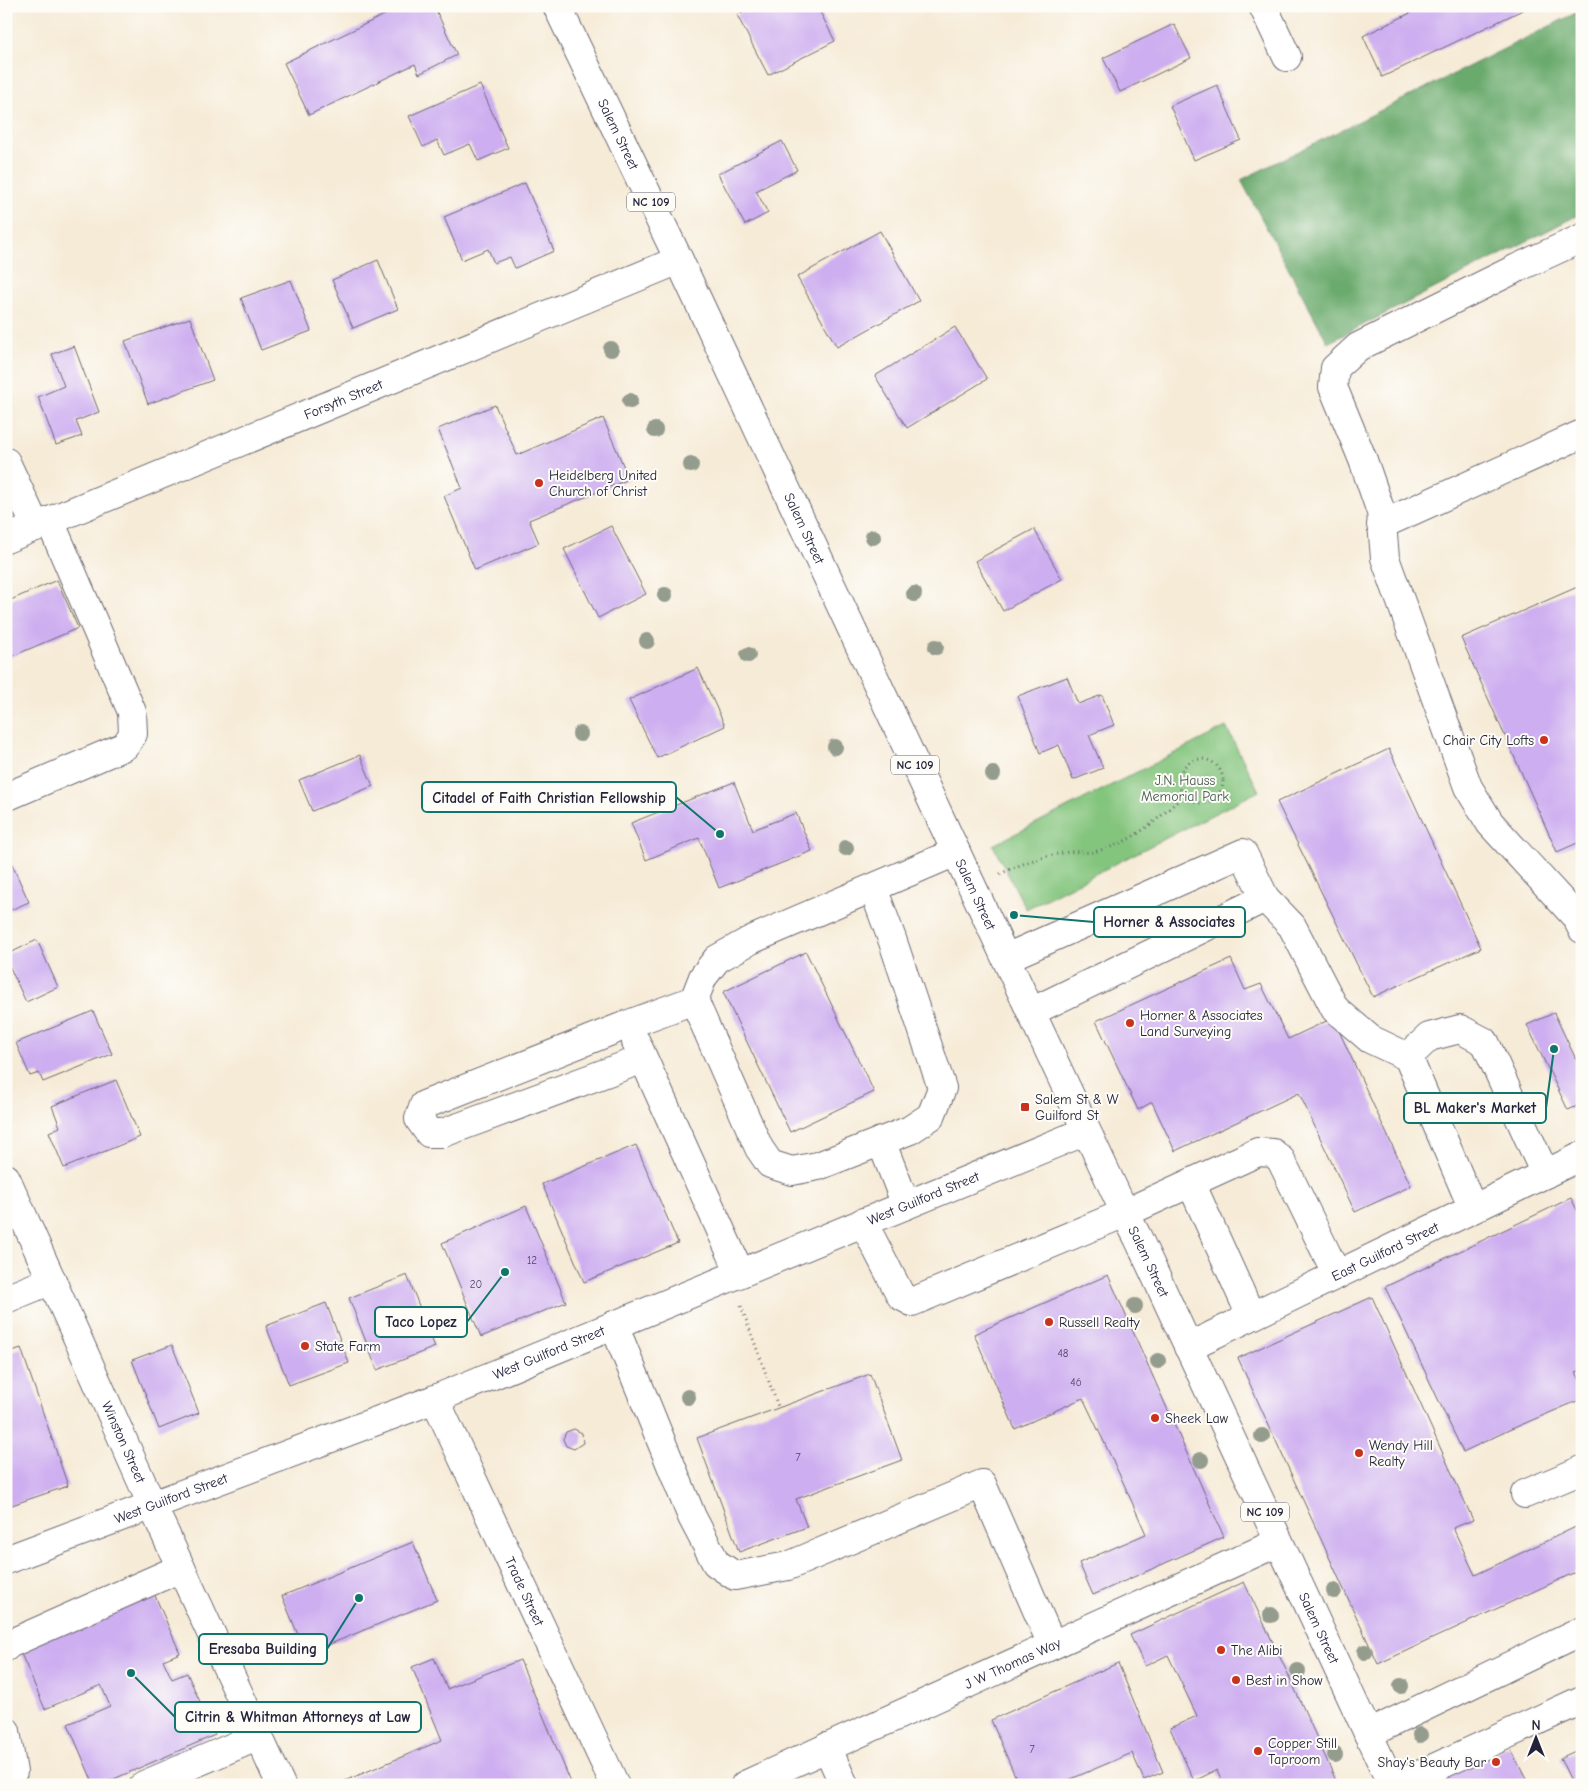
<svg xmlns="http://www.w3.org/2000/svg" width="1588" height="1791" viewBox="0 0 1588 1791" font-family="'Comic Neue',sans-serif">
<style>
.green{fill:#84c57e;stroke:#53745c}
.forest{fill:#6baa6d;stroke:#466654}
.building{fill:#cdaef0}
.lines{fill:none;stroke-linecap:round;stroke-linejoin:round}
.minor-casing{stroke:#6c6872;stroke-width:30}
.major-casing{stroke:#6c6872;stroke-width:30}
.path{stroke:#6c6872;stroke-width:3;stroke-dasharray:1 4;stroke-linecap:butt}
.minor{stroke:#fff;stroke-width:28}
.major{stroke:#fff;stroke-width:28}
.tree{fill:#949c8e}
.poi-dot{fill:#c8321e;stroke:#fdfcf7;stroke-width:2}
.labels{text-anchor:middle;stroke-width:4;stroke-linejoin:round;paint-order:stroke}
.number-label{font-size:11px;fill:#4d4568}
.shield{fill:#fdfcf7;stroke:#646373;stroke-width:1}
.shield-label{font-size:12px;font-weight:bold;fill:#22223b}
.street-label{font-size:14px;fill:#22223b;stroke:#fdfcf7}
.poi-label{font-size:14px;fill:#22223b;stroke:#fdfcf7;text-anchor:start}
.park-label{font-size:14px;fill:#445b52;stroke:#fdfcf7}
.leader{fill:none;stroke:#0f766e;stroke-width:2}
.callout-dot{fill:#0f766e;stroke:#fdfcf7;stroke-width:2}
.callout{fill:#fdfcf7;stroke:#0f766e;stroke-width:2}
.callout-label{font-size:15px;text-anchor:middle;font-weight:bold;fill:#22223b}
</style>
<rect width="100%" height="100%" fill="#fdfcf7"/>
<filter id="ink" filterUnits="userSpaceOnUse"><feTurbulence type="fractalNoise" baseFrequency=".02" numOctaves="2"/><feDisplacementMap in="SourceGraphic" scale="10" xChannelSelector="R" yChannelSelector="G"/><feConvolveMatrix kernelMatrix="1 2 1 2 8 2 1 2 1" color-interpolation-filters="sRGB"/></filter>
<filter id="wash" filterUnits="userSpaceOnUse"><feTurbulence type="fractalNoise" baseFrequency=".0096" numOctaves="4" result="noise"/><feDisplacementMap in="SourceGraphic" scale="20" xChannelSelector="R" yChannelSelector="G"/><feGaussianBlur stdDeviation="1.12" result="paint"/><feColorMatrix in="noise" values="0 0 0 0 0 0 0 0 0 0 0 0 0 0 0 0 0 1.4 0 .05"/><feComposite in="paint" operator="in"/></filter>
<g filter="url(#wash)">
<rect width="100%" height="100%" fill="#f6ebd7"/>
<path class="green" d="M1226,727L1259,791L1026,909L993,845Z"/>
<path class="forest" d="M1582,10V213L1328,343L1241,180Z"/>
<g id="blocks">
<g class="building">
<path d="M403,6H434L457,55L419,74L415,64L309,115L284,63Z"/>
<path d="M753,6H817L835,41L768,75L737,15Z"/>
<path d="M1425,6H1531L1382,77L1363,36Z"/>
<path d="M1174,24L1191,58L1120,92L1103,58Z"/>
<path d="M480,85L508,148L478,161L470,144L444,155L437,140L423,147L409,116Z"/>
<path d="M1217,85L1241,140L1194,160L1170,106Z"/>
<path d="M782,141L797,170L756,191L768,213L745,225L718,174Z"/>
<path d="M525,183L554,251L515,268L510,257L494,263L488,249L462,260L444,217Z"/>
<path d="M880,231L919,301L837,347L797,277Z"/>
<path d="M378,260L398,309L353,328L332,280Z"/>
<path d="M291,280L311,331L261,350L241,298Z"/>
<path d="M190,318L213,380L148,404L125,341Z"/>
<path d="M955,327L987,379L907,428L875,376Z"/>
<path d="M74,346L99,412L76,421L82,436L56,445L38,397L64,386L52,354Z"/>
<path d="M495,405L517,455L603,418L629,479L529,520L539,543L475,570L444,496L462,488L438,429Z"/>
<path d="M611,526L646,594L598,618L564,549Z"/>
<path d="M1034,529L1062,579L1003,611L975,561Z"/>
<path d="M57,580L78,628L6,659V602Z"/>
<path d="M1582,585V841L1557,852L1461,638Z"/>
<path d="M698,668L725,726L657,758L629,700Z"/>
<path d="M1067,677L1078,704L1102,695L1114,725L1089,735L1103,768L1073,780L1059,745L1040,753L1018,696Z"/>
<path d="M1389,749L1481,948L1373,997L1277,802Z"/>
<path d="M360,755L373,786L312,811L299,780Z"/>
<path d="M734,782L753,830L796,813L812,851L719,888L699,838L646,860L631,823Z"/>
<path d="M6,851L29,902L6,912Z"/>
<path d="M37,940L58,987L26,1002L6,959V955Z"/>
<path d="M806,952L874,1092L790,1132L723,992Z"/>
<path d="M1231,959L1245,990L1261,984L1288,1039L1333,1018L1411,1186L1355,1212L1299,1093L1175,1151L1152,1102L1138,1110L1096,1021Z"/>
<path d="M93,1011L112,1054L43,1082L39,1073L30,1076L16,1043Z"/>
<path d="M1554,1013L1582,1072V1104L1568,1110L1527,1025Z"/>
<path d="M116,1080L140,1137L64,1168L49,1132L60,1127L52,1106Z"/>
<path d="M636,1145L678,1243L584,1282L542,1184Z"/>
<path d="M1571,1198L1582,1220V1370L1576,1372L1582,1385V1399L1509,1430L1463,1452L1385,1287Z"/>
<path d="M526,1206L566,1302L481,1337L442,1243Z"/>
<path d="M407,1275L435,1347L377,1370L349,1298Z"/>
<path d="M1108,1275L1224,1537L1093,1595L1079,1563L1146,1534L1123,1482L1083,1398L1015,1429L974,1334Z"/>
<path d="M1372,1297L1473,1520L1453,1528L1475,1575L1582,1524V1569L1378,1664L1238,1358Z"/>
<path d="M326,1303L349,1363L289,1385L266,1326Z"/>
<path d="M172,1345L199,1413L159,1429L132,1360Z"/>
<path d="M21,1348L68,1486L6,1507V1353Z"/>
<path d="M870,1374L902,1460L796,1499L807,1527L739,1552L697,1438Z"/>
<path d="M574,1429L582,1433L583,1443L574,1449L566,1446L563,1439L566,1432Z"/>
<path d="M413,1542L437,1600L306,1654L282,1596Z"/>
<path d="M1244,1582L1288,1674L1338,1785H1220L1223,1783L1217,1770L1194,1781L1170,1728L1197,1716L1168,1655L1145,1666L1130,1635Z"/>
<path d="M153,1591L180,1653L163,1660L172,1679L187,1673L215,1735L100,1785H94L68,1724L110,1706L101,1685L45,1709L19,1649Z"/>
<path d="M434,1658L447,1689L520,1660L572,1785H335L442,1740L412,1667Z"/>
<path d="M1118,1663L1163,1772L1144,1780L1132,1753L1057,1785H1019L991,1720Z"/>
<path d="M1509,1746L1529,1785H1438L1436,1781Z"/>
<path d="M1582,1748V1785H1573L1560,1758Z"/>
</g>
</g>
</g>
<g filter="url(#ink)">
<use href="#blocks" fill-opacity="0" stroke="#6c6872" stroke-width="1"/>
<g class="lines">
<defs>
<g id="minor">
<path d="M1263,6L1287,57"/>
<path d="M1582,238L1517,268L1358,347L1335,368L1333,387L1363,460L1381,512L1385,558L1468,787L1490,823L1576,917L1582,929"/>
<path d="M6,462L36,527"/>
<path d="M1381,525L1582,434"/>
<path id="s1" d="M6,539L679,260"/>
<path d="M6,797L125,746L133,734L132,712L50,521"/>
<path d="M1006,958L1243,853L1265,898L1292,926L1335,1009L1370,1039L1408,1057L1473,1209"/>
<path d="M694,1000L759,1148L770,1164L792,1171L818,1166L910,1130L931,1116L942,1088L892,939L873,888"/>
<path d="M1031,1012L1265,898"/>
<path d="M636,1042L740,1273"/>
<path d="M1408,1057L1429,1037L1460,1029L1485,1042L1545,1174"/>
<path d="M643,1059L443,1133H429L419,1119L424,1105L629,1024L694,1000L703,977L717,959L751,940L956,852"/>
<path d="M881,1141L906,1205"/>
<path id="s2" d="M6,1178L152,1505L281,1785"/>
<path d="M1191,1183L1251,1316"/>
<path d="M863,1222L901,1296L912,1302L1125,1213L1258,1152L1273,1153L1281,1160L1337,1275"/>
<path d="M6,1299L52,1280"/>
<path d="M614,1325L692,1517L716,1563L735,1576L788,1566L982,1484L1052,1645"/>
<path id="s3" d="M1188,1347L1582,1156"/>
<path id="s4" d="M435,1399L615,1785"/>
<path d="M1525,1494L1582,1470"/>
<path id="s5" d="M6,1560L435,1399L1086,1131"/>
<path d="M6,1647L9,1644L181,1568"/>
<path d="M6,1731L13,1772"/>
<path d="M1368,1734L1582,1631"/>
<path d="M827,1747L844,1785"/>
<path d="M144,1785L259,1736"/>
<path id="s6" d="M745,1785L1279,1542"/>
<path d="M1397,1785L1582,1700"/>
</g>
<g id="major">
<path id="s7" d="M557,6L679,260L1125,1213L1138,1238L1392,1785"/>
</g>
</defs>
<use href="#minor" class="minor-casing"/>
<use href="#major" class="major-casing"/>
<g class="path">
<circle cx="1201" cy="781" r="22"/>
<path d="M1000,874C1023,863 1044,855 1070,852C1078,851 1086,853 1093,852C1132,844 1157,820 1184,795"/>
<path d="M741,1306L779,1409"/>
</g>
<use href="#minor" class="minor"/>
<use href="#major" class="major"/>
</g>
<g class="tree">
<circle cx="611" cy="349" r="8"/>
<circle cx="630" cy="401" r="8"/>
<circle cx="655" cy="430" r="8"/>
<circle cx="691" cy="465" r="8"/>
<circle cx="873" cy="537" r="8"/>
<circle cx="914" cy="594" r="8"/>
<circle cx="665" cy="595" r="8"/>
<circle cx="647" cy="641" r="8"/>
<circle cx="936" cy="647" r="8"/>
<circle cx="748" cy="655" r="8"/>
<circle cx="580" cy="734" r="8"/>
<circle cx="835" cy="747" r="8"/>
<circle cx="993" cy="774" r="8"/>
<circle cx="846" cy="848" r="8"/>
<circle cx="1135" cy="1306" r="8"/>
<circle cx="1158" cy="1361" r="8"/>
<circle cx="688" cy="1397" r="8"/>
<circle cx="1262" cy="1436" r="8"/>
<circle cx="1201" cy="1460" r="8"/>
<circle cx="1334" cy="1591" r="8"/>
<circle cx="1271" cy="1615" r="8"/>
<circle cx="1365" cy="1652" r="8"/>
<circle cx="1298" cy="1671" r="8"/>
<circle cx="1401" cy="1686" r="8"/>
<circle cx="1420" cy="1735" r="8"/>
<circle cx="1335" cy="1755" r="8"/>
</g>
</g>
<g class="poi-dot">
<circle cx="539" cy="483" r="5"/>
<circle cx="1544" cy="740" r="5"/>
<circle cx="1130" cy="1023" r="5"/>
<rect x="1020" y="1102" width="10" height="10" rx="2.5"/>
<circle cx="1049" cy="1322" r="5"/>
<circle cx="305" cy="1346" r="5"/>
<circle cx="1155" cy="1418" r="5"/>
<circle cx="1359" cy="1453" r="5"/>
<circle cx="1221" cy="1650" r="5"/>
<circle cx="1236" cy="1680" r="5"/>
<circle cx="1258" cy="1751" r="5"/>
<circle cx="1496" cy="1762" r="5"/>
</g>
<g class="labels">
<g class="number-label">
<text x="532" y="1264">12</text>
<text x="476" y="1288">20</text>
<text x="1063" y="1357">48</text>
<text x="1076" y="1386">46</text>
<text x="798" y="1461">7</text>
<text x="1032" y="1753">7</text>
</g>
<g class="shield">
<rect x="627" y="192.5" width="48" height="19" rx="4"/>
<rect x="891" y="755.5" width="48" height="19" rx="4"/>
<rect x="1241" y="1502.5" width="48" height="19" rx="4"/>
</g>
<g class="shield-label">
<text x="651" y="206">NC 109</text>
<text x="915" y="769">NC 109</text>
<text x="1265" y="1516">NC 109</text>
</g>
<g class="street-label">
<text dy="5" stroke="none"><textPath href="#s7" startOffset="142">Salem Street</textPath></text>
<text dy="5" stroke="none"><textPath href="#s1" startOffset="365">Forsyth Street</textPath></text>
<text dy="5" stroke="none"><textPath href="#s7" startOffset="578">Salem Street</textPath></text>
<text dy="5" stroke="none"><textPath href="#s7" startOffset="982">Salem Street</textPath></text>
<text dy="5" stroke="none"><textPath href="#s5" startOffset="986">West Guilford Street</textPath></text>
<text dy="5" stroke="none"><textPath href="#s3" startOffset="219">East Guilford Street</textPath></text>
<text dy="5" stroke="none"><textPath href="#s7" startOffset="1388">Salem Street</textPath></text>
<text dy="5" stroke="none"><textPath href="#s5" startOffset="581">West Guilford Street</textPath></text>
<text dy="5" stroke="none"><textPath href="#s2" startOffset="289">Winston Street</textPath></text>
<text dy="5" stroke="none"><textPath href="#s5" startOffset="176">West Guilford Street</textPath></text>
<text dy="5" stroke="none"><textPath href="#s4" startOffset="212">Trade Street</textPath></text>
<text dy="5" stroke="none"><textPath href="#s7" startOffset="1792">Salem Street</textPath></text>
<text dy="5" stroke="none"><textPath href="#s6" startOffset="294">J W Thomas Way</textPath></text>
</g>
<g class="poi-label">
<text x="549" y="480">Heidelberg United<tspan x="549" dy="16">Church of Christ</tspan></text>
<text x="1534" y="745" text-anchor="end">Chair City Lofts</text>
<text x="1140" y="1020">Horner &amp; Associates<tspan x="1140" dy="16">Land Surveying</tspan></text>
<text x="1035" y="1104">Salem St &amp; W<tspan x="1035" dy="16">Guilford St</tspan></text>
<text x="1059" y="1327">Russell Realty</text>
<text x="315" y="1351">State Farm</text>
<text x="1165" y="1423">Sheek Law</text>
<text x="1369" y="1450">Wendy Hill<tspan x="1369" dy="16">Realty</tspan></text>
<text x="1231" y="1655">The Alibi</text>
<text x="1246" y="1685">Best in Show</text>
<text x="1268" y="1748">Copper Still<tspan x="1268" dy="16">Taproom</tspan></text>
<text x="1486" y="1767" text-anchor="end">Shay's Beauty Bar</text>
</g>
<g class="park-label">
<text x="1185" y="785">J.N. Hauss<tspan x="1185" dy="16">Memorial Park</tspan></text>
</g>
</g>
<path class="leader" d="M720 834L676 797M1014 915L1094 922M1554 1049L1546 1108M505 1272L467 1322M359 1598L327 1649M131 1673L175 1717"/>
<g class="callout-dot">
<circle cx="720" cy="834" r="5"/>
<circle cx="1014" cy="915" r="5"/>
<circle cx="1554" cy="1049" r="5"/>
<circle cx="505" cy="1272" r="5"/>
<circle cx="359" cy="1598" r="5"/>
<circle cx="131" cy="1673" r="5"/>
</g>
<g class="callout">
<rect x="422" y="782" width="254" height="30" rx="5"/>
<rect x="1094" y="907" width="151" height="30" rx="5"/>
<rect x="1404" y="1093" width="142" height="30" rx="5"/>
<rect x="375" y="1307" width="92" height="30" rx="5"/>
<rect x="199" y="1634" width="128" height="30" rx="5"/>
<rect x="175" y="1702" width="246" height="30" rx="5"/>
</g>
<g class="callout-label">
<text x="549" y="803">Citadel of Faith Christian Fellowship</text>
<text x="1169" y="927">Horner &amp; Associates</text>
<text x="1475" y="1113">BL Maker's Market</text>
<text x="421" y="1327">Taco Lopez</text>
<text x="263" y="1654">Eresaba Building</text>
<text x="298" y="1722">Citrin &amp; Whitman Attorneys at Law</text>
</g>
<rect width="1588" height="1791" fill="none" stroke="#fdfcf7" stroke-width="25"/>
<g transform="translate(1536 1738)" stroke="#fdfcf7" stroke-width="4" paint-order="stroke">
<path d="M0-4L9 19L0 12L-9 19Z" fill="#22223b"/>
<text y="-8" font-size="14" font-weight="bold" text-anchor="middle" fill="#22223b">N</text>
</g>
</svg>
